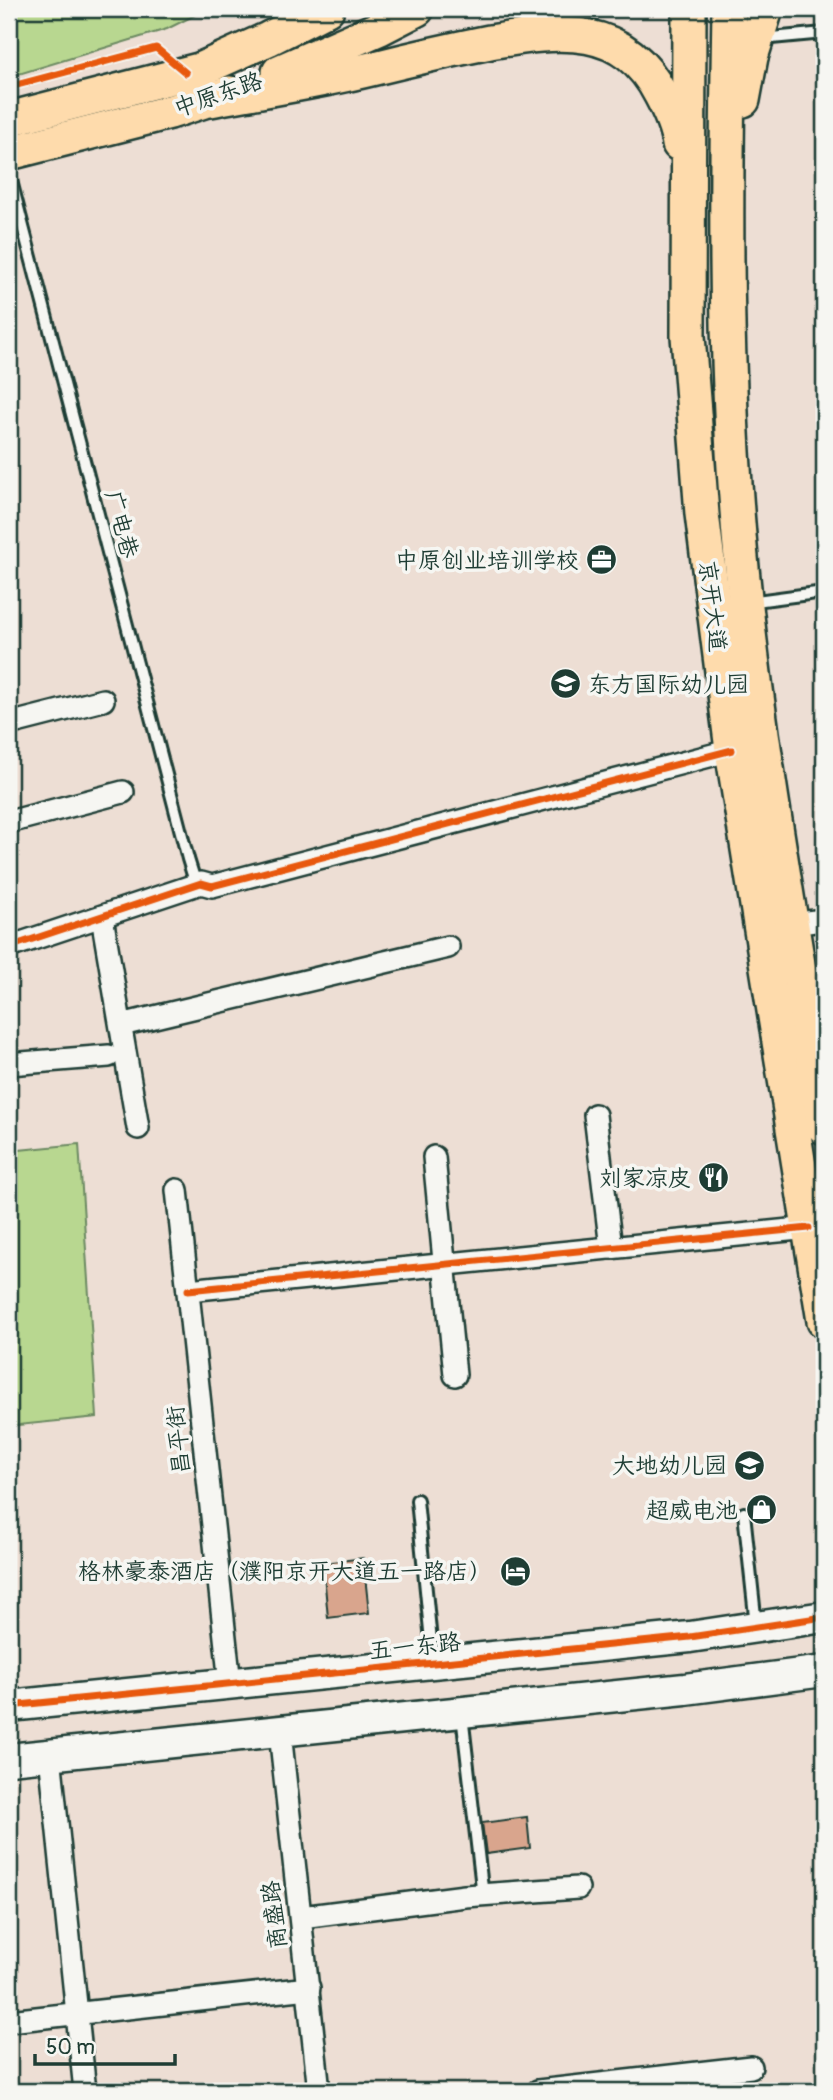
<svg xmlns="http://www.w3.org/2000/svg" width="833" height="2100" viewBox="0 0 833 2100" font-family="Pangolin,'LXGW WenKai TC',sans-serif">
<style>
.green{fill:#b8d790;stroke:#6c8a62;stroke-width:2}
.building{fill:#d9a58d;stroke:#1f3d34;stroke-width:2}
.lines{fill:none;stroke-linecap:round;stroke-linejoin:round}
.lane-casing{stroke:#1f3d34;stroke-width:16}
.street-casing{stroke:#1f3d34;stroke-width:26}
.secondary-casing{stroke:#1f3d34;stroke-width:35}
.primary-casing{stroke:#1f3d34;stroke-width:38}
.lane{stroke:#f6f6f2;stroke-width:10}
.street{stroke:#f6f6f2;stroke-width:21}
.secondary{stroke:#f6f6f2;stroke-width:30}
.primary{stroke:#fedbac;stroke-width:33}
.cycleway-casing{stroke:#f6f6f2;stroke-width:11}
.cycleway{stroke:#e8590c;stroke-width:7}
.labels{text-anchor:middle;stroke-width:7;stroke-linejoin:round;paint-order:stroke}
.street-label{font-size:23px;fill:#1f3d34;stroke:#f6f6f2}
.poi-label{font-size:23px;fill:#1f3d34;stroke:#f6f6f2;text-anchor:end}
</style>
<rect width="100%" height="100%" fill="#edded4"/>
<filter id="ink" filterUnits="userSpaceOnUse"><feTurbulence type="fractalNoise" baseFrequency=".0143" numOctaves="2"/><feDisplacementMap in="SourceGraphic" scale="14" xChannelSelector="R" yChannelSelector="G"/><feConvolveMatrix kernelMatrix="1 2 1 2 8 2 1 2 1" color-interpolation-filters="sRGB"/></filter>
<g filter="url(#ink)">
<g class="green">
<path d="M9,9H207L167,29L9,77Z"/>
<path d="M79,1144L97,1417L9,1426V1151Z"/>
</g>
<g class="building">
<path d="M363,1558L369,1613L328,1618L323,1563Z"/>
<path d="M527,1817L530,1848L486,1854L482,1823Z"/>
</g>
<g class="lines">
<defs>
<g id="lane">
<path d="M761,39L824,33"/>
<path d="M9,173L188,859L193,875L201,883"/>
<path d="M748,602L824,592"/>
<path d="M417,1500L433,1661"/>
<path d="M744,1513L756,1625"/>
<path d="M462,1715L483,1896"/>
</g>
<g id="street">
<path d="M9,724L103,700"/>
<path d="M9,822L123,792"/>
<path d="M102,917L138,1128"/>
<path d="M781,925L824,920"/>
<path d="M9,947L201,883L212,886L732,750"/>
<path d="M121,1025L448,947"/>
<path d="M9,1064L109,1056"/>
<path d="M595,1115L611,1248"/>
<path d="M434,1157L455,1375"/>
<path d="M177,1190L230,1684"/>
<path d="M188,1290L809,1228"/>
<path d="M280,1732L319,2091"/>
<path d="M50,1755L85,2091"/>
<path d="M301,1917L465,1896L578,1888"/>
<path d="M9,2021L309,1988"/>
<path d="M538,2091L751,2067"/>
</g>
<g id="secondary">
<path d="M9,1706L690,1637L824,1617"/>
<path d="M9,1759L685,1689L824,1671"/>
</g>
<g id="primary">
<path d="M689,9L688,336L702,514L732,750L824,1321"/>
<path d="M729,9C726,177 724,344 737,511C753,718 793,922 824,1127"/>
<path d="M279,72L380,28L417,9"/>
<path d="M210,100C263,90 318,82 371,69C411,59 450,50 490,42C560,30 624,22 661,95C669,110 677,127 679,144"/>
<path d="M743,100L751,57L766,9"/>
<path d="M9,119L199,70L268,39L327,9"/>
<path d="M9,153L170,112L229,93"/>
</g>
</defs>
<use href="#lane" class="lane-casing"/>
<use href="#street" class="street-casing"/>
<use href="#secondary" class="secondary-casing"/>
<use href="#primary" class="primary-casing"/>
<use href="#lane" class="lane"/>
<use href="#street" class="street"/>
<use href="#secondary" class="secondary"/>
<use href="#primary" class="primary"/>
<defs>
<g id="cycleway">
<path d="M9,87L156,48L186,73"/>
<path d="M9,947L201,883L212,886L732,750"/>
<path d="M188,1290L809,1228"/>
<path d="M9,1706L690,1637L824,1617"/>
</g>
</defs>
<use href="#cycleway" class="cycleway-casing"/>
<use href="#cycleway" class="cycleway"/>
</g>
</g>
<defs>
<symbol id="office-disc" viewBox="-11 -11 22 22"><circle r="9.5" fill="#1f3d34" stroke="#f6f6f2"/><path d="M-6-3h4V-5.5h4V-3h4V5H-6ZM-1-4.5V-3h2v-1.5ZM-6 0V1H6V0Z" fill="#fff"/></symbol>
<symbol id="school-disc" viewBox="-11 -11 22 22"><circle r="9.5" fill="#1f3d34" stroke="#f6f6f2"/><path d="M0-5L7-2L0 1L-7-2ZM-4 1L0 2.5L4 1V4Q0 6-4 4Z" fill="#fff"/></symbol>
<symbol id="restaurant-disc" viewBox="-11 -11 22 22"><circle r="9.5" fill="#1f3d34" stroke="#f6f6f2"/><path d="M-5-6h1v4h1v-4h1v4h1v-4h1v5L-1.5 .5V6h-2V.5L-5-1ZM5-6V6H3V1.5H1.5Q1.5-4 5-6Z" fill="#fff"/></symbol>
<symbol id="shop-disc" viewBox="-11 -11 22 22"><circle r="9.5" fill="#1f3d34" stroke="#f6f6f2"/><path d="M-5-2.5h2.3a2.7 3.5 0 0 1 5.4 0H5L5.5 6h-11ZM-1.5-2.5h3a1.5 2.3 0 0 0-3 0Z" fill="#fff"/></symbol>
<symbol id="hotel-disc" viewBox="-11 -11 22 22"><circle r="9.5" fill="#1f3d34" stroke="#f6f6f2"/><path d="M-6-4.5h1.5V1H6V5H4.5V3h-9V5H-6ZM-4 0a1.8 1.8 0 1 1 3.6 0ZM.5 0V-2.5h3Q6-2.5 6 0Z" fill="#fff"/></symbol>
</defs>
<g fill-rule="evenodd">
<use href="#office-disc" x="584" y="542" width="35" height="35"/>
<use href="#school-disc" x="548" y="666" width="35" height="35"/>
<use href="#restaurant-disc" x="696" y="1160" width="35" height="35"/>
<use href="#school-disc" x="732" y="1448" width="35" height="35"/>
<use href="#shop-disc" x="744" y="1492" width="35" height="35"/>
<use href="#hotel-disc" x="498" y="1554" width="35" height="35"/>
</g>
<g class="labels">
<g class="street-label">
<text transform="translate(218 94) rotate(-19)" y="8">中原东路</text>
<text transform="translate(122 524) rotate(75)" y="8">广电巷</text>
<text transform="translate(713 606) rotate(83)" y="8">京开大道</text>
<text transform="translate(178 1440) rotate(-96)" y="8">昌平街</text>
<text transform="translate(415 1646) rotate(-6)" y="8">五一东路</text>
<text transform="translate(274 1915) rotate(-97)" y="8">商盛路</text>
</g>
<g class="poi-label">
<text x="579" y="568">中原创业培训学校</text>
<text x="588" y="692" text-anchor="start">东方国际幼儿园</text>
<text x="691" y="1186">刘家凉皮</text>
<text x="727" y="1473">大地幼儿园</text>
<text x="738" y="1518">超威电池</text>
<text x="492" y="1579">格林豪泰酒店（濮阳京开大道五一路店）</text>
</g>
</g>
<rect width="833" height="2100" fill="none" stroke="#f6f6f2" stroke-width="35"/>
<rect x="18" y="18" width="798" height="2065" fill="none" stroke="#1f3d34" stroke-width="2.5" filter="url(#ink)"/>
<path d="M35 2054v10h140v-10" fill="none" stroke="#1f3d34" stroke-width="3.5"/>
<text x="46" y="2054" font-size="21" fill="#1f3d34" stroke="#f6f6f2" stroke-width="5" paint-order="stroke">50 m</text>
</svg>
